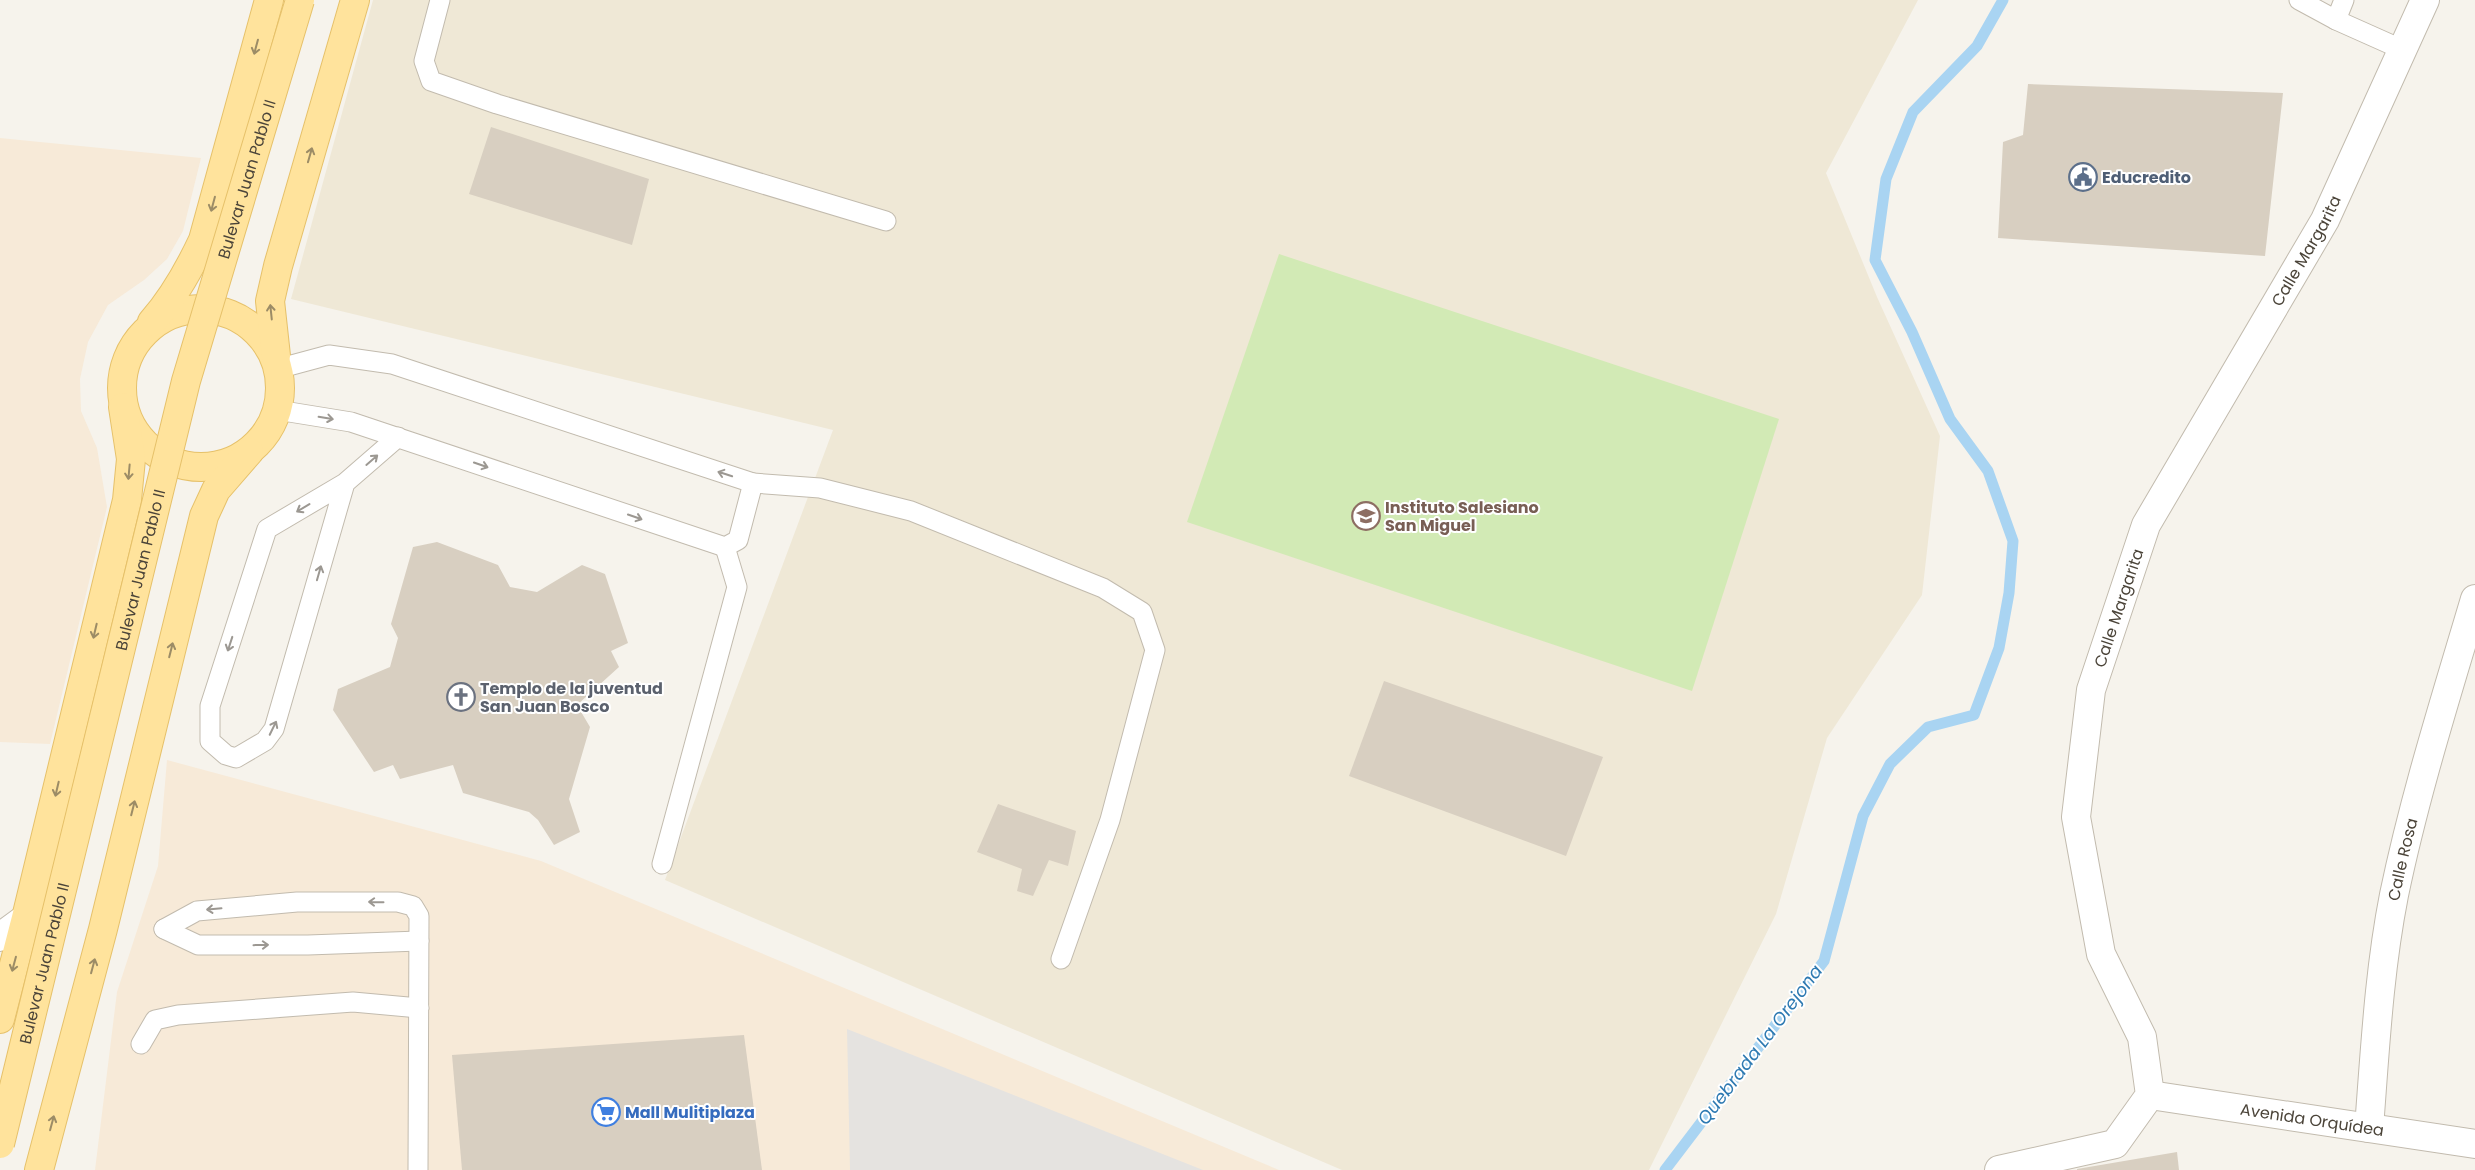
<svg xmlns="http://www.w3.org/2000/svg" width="2475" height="1170" viewBox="0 0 2475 1170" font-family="Poppins,sans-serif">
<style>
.commercial{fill:#f7ead8}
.education{fill:#efe8d6}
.green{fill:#d2eab5}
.parking{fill:#e5e3e0}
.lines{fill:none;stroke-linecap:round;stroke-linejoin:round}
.stream{stroke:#a9d4f2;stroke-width:11}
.building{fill:#d8cfc1}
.service-casing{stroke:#c2bbae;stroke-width:21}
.minor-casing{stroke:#c2bbae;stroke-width:30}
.primary-casing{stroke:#e6c16a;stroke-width:30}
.service{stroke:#fff;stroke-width:19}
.minor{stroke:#fff;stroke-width:28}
.primary{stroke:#ffe39c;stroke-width:28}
.primary-bridge-casing{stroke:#e6c16a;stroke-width:30;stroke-linecap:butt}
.primary-bridge{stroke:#ffe39c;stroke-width:28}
.oneway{stroke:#9c8c66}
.oneway2{stroke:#9c9892}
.labels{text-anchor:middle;stroke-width:4;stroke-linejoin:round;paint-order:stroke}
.service-label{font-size:16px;font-weight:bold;fill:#4e5e75;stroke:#fff;text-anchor:start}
.street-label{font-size:16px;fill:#4b4439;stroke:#fff}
.education-label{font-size:16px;font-weight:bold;fill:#785e54;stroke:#fff;text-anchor:start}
.worship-label{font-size:16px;font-weight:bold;fill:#5b616d;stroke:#fff;text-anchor:start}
.shop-label{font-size:16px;font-weight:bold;fill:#366cbe;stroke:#fff;text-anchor:start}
.water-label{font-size:18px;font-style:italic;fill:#2e7ab2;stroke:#fff}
</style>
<rect width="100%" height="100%" fill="#f6f3ec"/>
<g class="commercial">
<path d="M0,138L201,158L183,231L167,259L144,280L108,305L88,342L80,379L81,411L97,448L107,507L50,744L0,742Z"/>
<path d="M167,760L541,861L1279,1170H95L117,992L158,866Z"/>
</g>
<path class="education" d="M373,0H1918L1826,173L1877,297L1940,436L1922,595L1827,738L1776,914L1649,1170H1342L665,880L833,430L291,299Z"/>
<path class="green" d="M1279,254L1779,419L1692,691L1187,522Z"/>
<path class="parking" d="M847,1029L1203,1170H850Z"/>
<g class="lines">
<path class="stream" d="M1665,1170L1824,961L1863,816L1890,764L1928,727L1974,715L1999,648L2009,593L2013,541L1988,471L1950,419L1912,332L1875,260L1886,179L1913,112L1977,46L2003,0"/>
</g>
<g class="building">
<path d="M2028,84L2283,93L2265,256L1998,238L2003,142L2023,135Z"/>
<path d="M491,127L649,179L632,245L469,194Z"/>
<path d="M437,542L498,565L510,587L537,592L582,565L605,574L628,643L611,651L619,667L577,705L590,727L569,799L580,832L554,845L538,820L529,812L463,793L453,765L400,779L393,765L374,772L333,710L338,689L390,667L398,638L391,624L413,547Z"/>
<path d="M1384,681L1603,757L1566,856L1349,776Z"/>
<path d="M998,804L1076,831L1068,866L1049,860L1033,896L1017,891L1022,869L977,852Z"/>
<path d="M744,1035L762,1170H462L452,1055Z"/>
<path d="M2177,1152L2179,1170H2077V1169Z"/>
</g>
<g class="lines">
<defs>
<g id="service">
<path d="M440,0L424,61L431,81L497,104L886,221"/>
<path d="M2299,0L2336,20L2401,49"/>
<path d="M2336,20L2344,0"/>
<path d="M277,410L351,422L725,547L738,540L753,483L392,364L329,355L277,369"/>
<path d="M345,483L274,729L265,741L236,758L226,755L210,741V706L267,529L345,483L398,437"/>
<path d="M753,483L820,488L911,511L1103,588L1142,612L1155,650L1110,820L1061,959"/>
<path d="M662,864L737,587L725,547"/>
<path d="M164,929L197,911L297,902H398L413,906L419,916L418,1170"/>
<path d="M164,929L198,945H308L419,941"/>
<path d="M141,1044L155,1020L178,1015L353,1002L419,1008"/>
</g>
<g id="minor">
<path d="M0,937L26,918"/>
<path id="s1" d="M2150,1095L2475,1144"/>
<path id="s2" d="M2369,1128C2375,1050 2379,971 2394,895C2415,794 2446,697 2475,599"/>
<path id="s3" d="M1999,1170L2115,1144L2150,1095L2142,1037L2101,954L2076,817L2091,690L2146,525L2325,220L2425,0"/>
</g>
<g id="primary">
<circle cx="201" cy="388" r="79"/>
<path d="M152,322C174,297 189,270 203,240L269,0"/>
<path d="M276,356L270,301L278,266L355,0"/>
<path d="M0,1019L26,918L127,500L131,459L123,407"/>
<path d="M39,1170L103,929L204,516L216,490L249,452"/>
</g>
</defs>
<use href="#service" class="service-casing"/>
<use href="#minor" class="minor-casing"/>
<use href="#primary" class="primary-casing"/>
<use href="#service" class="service"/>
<use href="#minor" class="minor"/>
<use href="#primary" class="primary"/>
<defs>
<g id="primary-bridge">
<path id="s4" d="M0,1144L186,381L300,0"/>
</g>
</defs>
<use href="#primary-bridge" class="primary-bridge-casing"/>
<use href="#primary-bridge" class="primary-bridge"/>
</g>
<defs><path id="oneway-shaft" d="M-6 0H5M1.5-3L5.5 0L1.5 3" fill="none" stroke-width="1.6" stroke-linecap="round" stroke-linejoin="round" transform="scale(1.25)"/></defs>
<g class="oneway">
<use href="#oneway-shaft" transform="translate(256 47) rotate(105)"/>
<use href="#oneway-shaft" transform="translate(310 155) rotate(-74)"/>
<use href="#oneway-shaft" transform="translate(213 204) rotate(105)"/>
<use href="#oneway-shaft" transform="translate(271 312) rotate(-96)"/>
<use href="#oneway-shaft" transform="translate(129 472) rotate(95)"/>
<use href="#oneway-shaft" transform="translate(95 631) rotate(103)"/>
<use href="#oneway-shaft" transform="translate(171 650) rotate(-76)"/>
<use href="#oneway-shaft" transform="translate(57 789) rotate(103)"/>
<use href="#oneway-shaft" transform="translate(133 808) rotate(-76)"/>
<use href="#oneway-shaft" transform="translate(14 964) rotate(105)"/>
<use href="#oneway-shaft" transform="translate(93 966) rotate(-75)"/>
<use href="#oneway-shaft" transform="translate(52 1123) rotate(-75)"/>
</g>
<g class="oneway2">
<use href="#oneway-shaft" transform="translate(326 418) rotate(9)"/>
<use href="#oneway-shaft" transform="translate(372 460) rotate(-41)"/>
<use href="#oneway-shaft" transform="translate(481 465) rotate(19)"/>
<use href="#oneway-shaft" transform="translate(725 474) rotate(-162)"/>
<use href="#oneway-shaft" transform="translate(303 508) rotate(149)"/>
<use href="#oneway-shaft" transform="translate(635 517) rotate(19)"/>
<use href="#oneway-shaft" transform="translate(319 573) rotate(-74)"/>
<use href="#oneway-shaft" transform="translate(230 644) rotate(108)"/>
<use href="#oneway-shaft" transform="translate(273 728) rotate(-64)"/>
<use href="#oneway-shaft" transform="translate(376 902) rotate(-179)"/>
<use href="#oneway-shaft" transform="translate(214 909) rotate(175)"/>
<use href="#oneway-shaft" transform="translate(261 945) rotate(-1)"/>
</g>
<defs>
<symbol id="civic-ring" viewBox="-11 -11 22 22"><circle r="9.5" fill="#fff" stroke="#5c6f8a" stroke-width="1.5"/><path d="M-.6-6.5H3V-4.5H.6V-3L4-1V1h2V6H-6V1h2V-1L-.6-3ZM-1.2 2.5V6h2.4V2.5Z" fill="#5c6f8a"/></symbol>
<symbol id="school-ring" viewBox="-11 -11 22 22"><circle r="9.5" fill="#fff" stroke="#8d6e63" stroke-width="1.5"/><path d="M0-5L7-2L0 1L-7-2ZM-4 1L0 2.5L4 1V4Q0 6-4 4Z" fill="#8d6e63"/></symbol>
<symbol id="church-ring" viewBox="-11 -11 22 22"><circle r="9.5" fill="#fff" stroke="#6b7280" stroke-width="1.5"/><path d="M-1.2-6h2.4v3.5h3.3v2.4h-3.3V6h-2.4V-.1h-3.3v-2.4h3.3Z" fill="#6b7280"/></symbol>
<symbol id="supermarket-ring" viewBox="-11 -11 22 22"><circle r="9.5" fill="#fff" stroke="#3f7fe0" stroke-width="1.5"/><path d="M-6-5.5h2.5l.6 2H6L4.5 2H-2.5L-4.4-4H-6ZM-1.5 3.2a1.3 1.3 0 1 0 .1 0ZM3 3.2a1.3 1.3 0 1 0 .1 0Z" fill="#3f7fe0"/></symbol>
</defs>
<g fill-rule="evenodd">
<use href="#civic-ring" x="2067" y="161" width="32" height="32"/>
<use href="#school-ring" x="1350" y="500" width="32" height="32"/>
<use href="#church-ring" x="445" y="681" width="32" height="32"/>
<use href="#supermarket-ring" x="590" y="1096" width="32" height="32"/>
</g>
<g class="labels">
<g class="service-label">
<text x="2102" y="183">Educredito</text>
</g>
<g class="street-label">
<text dy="6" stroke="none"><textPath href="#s4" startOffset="996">Bulevar Juan Pablo II</textPath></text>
<text dy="6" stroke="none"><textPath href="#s3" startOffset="1089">Calle Margarita</textPath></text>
<text dy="6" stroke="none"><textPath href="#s4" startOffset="591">Bulevar Juan Pablo II</textPath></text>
<text dy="6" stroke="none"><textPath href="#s3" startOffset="684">Calle Margarita</textPath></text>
<text dy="6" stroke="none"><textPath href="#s2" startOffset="271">Calle Rosa</textPath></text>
<text dy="6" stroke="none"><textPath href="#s4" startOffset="186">Bulevar Juan Pablo II</textPath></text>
<text dy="6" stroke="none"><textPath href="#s1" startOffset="164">Avenida Orquídea</textPath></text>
</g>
<g class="education-label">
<text x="1385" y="513">Instituto Salesiano<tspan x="1385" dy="18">San Miguel</tspan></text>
</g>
<g class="worship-label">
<text x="480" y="694">Templo de la juventud<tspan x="480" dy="18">San Juan Bosco</tspan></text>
</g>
<g class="shop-label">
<text x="625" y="1118">Mall Mulitiplaza</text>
</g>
<g class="water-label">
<text transform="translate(1760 1045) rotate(-53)" y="6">Quebrada La Orejona</text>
</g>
</g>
</svg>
